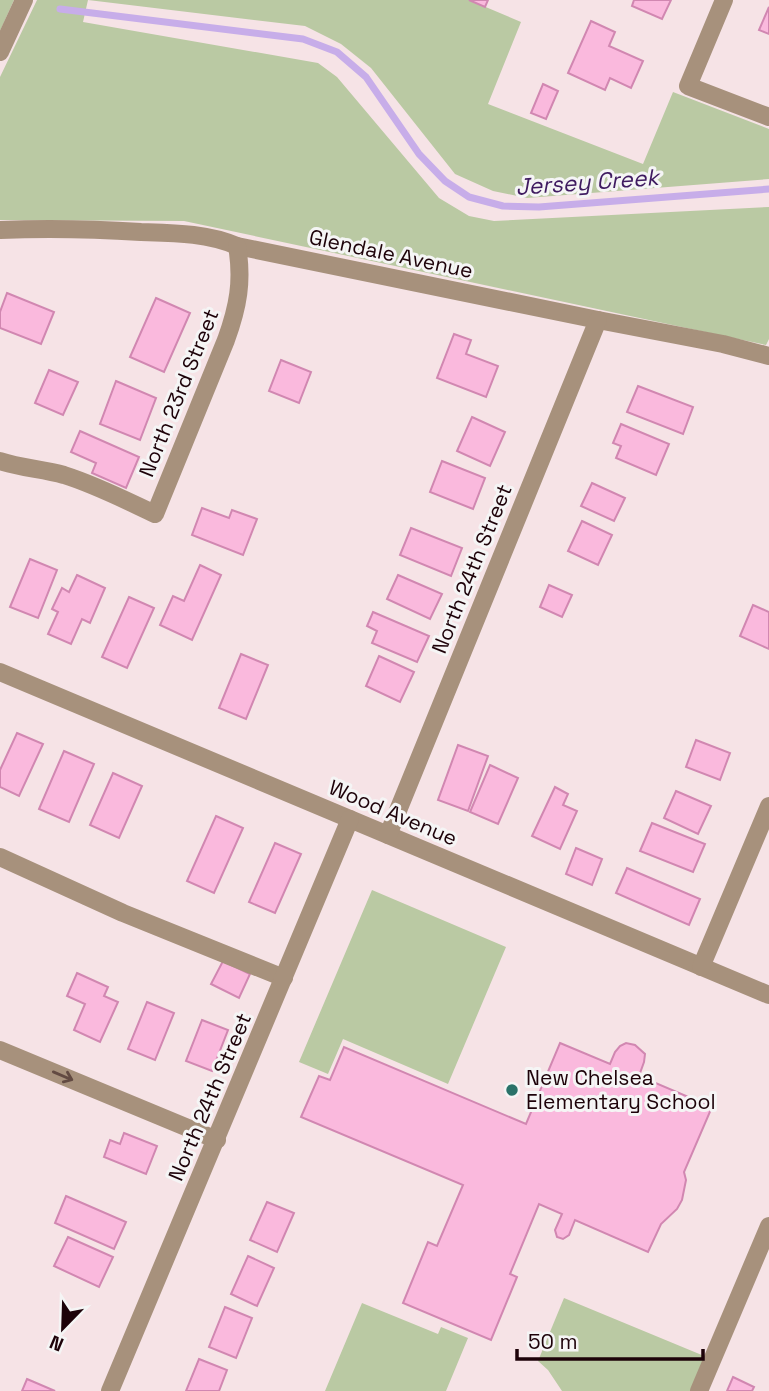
<svg xmlns="http://www.w3.org/2000/svg" width="769" height="1391" viewBox="0 0 769 1391" font-family="'Space Grotesk',sans-serif">
<style>
.green{fill:#bac9a3}
.lines{fill:none;stroke-linecap:round;stroke-linejoin:round}
.stream{stroke:#c7ade9;stroke-width:7}
.building{fill:#fab9dd;stroke:#d187b1;stroke-width:2}
.minor{stroke:#a7917c;stroke-width:18}
.oneway{stroke:#624a42}
.poi-dot{fill:#2a7269;stroke:#f5f5f5;stroke-width:2.5}
.labels{text-anchor:middle;stroke-width:6;stroke-linejoin:round;paint-order:stroke}
.street-label{font-size:21px;fill:#1d0209;stroke:#f5f5f5}
.poi-label{font-size:21px;fill:#1d0209;stroke:#f5f5f5;text-anchor:start}
.water-label{font-size:23px;font-style:italic;fill:#3f1b60;stroke:#f5f5f5}
</style>
<rect width="100%" height="100%" fill="#f6e3e6"/>
<g class="green">
<path d="M0,0H14L0,31Z"/>
<path d="M37,0H469L521,22L488,104L643,164L673,92L769,129V179L527,198L493,191L455,174L371,68L341,44L305,26L88,0L83,22L318,63L337,77L439,198L469,216L494,221L769,207V339L766,345L184,221L0,220V77Z"/>
<path d="M372,890L506,947L448,1084L343,1039L328,1074L299,1062Z"/>
<path d="M564,1298L709,1358L695,1391H562L548,1370L538,1361Z"/>
<path d="M362,1303L438,1334L441,1327L468,1338L446,1391H325Z"/>
</g>
<g class="lines">
<path class="stream" d="M60,9L303,39L337,52L366,77L419,154L445,181L469,197L503,206L539,207L769,189"/>
</g>
<g class="building">
<path d="M469,0H488L485,7Z"/>
<path d="M634,0H671L662,19L632,6Z"/>
<path d="M769,7V34L759,30Z"/>
<path d="M591,21L615,32L609,46L643,61L631,88L610,78L605,90L568,73Z"/>
<path d="M543,84L558,91L546,119L531,113Z"/>
<path d="M7,293L54,312L41,344L0,328V312Z"/>
<path d="M156,298L190,313L164,372L130,357Z"/>
<path d="M454,334L471,340L466,354L498,366L486,397L437,378Z"/>
<path d="M281,360L311,372L299,403L269,391Z"/>
<path d="M49,370L78,382L63,415L35,403Z"/>
<path d="M116,381L156,398L140,440L100,424Z"/>
<path d="M638,386L693,407L683,434L627,412Z"/>
<path d="M472,417L505,432L490,466L457,451Z"/>
<path d="M621,424L669,444L656,475L616,458L621,446L613,443Z"/>
<path d="M80,431L139,457L126,488L92,473L96,463L71,452Z"/>
<path d="M442,461L485,478L473,509L430,492Z"/>
<path d="M592,483L625,498L614,521L581,506Z"/>
<path d="M202,508L229,518L232,510L257,519L243,555L192,535Z"/>
<path d="M582,521L612,535L598,565L568,551Z"/>
<path d="M411,528L462,548L451,576L400,555Z"/>
<path d="M30,559L57,570L38,618L10,607Z"/>
<path d="M200,565L221,575L192,640L160,625L173,596L184,601Z"/>
<path d="M77,575L105,588L90,623L82,619L71,644L48,634L58,612L52,609L62,588L69,592Z"/>
<path d="M398,575L442,594L430,619L387,599Z"/>
<path d="M549,585L572,595L562,617L540,607Z"/>
<path d="M129,597L154,608L127,668L102,657Z"/>
<path d="M753,605L769,612V649L740,636Z"/>
<path d="M373,612L429,636L417,662L372,643L377,631L367,626Z"/>
<path d="M241,654L268,665L246,719L219,708Z"/>
<path d="M379,656L414,672L400,702L366,686Z"/>
<path d="M17,733L43,744L19,796L0,787V770Z"/>
<path d="M696,740L730,753L720,780L686,767Z"/>
<path d="M458,745L488,756L468,811L438,800Z"/>
<path d="M64,751L94,764L69,822L39,809Z"/>
<path d="M490,765L518,778L498,824L470,812Z"/>
<path d="M113,773L142,786L119,838L90,825Z"/>
<path d="M555,787L568,794L563,805L577,811L560,849L532,836Z"/>
<path d="M676,791L711,806L698,834L664,818Z"/>
<path d="M216,816L243,828L214,893L187,881Z"/>
<path d="M652,823L705,844L693,872L640,851Z"/>
<path d="M275,843L301,854L275,913L249,902Z"/>
<path d="M576,848L602,859L592,885L566,874Z"/>
<path d="M627,868L700,899L689,925L616,893Z"/>
<path d="M223,961L250,974L239,998L211,984Z"/>
<path d="M77,973L108,987L104,996L118,1002L100,1042L74,1030L85,1004L67,996Z"/>
<path d="M147,1002L174,1013L155,1060L128,1049Z"/>
<path d="M202,1020L228,1030L212,1071L186,1061Z"/>
<path d="M560,1043L610,1064L615,1052L620,1046L626,1043L635,1045L645,1054L644,1062L639,1076L712,1107L684,1172L686,1180L682,1200L677,1209L661,1224L648,1252L575,1220L569,1235L563,1239L557,1237L555,1230L562,1214L539,1204L510,1274L517,1277L491,1340L403,1303L428,1242L437,1246L463,1185L301,1117L319,1076L330,1080L344,1047L526,1124Z"/>
<path d="M124,1133L157,1146L146,1174L104,1157L110,1140L120,1144Z"/>
<path d="M66,1196L126,1222L114,1249L55,1223Z"/>
<path d="M267,1202L294,1213L277,1252L250,1240Z"/>
<path d="M68,1237L113,1257L99,1287L54,1266Z"/>
<path d="M248,1256L274,1268L257,1306L231,1294Z"/>
<path d="M225,1307L252,1318L236,1358L209,1347Z"/>
<path d="M199,1359L227,1370L219,1391H186Z"/>
<path d="M733,1377L754,1387L752,1391H727Z"/>
<path d="M27,1379L55,1391H22Z"/>
</g>
<g class="lines">
<g class="minor">
<path d="M724,0L688,86L769,117"/>
<path d="M0,52L24,0"/>
<path d="M0,230C47,228 94,229 141,232C173,233 207,233 237,246L598,320L723,344L769,356"/>
<path d="M0,461C21,468 43,469 64,475C96,485 125,500 155,514L226,340C238,307 243,281 237,246"/>
<path d="M0,672L769,995"/>
<path d="M388,835L598,320"/>
<path d="M0,857L123,913L284,978"/>
<path d="M701,967L769,806"/>
<path d="M0,1050L217,1140"/>
<path d="M110,1391L350,819"/>
<path d="M699,1391L769,1226"/>
</g>
</g>
<defs><path id="oneway-shaft" d="M-6 0H5M1.5-3L5.5 0L1.5 3" fill="none" stroke-width="1.6" stroke-linecap="round" stroke-linejoin="round" transform="scale(1.75)"/></defs>
<use class="oneway" href="#oneway-shaft" transform="translate(63 1076) rotate(23)"/>
<circle class="poi-dot" cx="512" cy="1090" r="7"/>
<g class="labels">
<g class="street-label">
<text transform="translate(391 254) rotate(12)" y="7">Glendale Avenue</text>
<text transform="translate(179 393) rotate(-68)" y="7">North 23rd Street</text>
<text transform="translate(472 569) rotate(-68)" y="7">North 24th Street</text>
<text transform="translate(393 813) rotate(23)" y="7">Wood Avenue</text>
<text transform="translate(210 1097) rotate(-67)" y="7">North 24th Street</text>
</g>
<g class="poi-label">
<text x="526" y="1085">New Chelsea<tspan x="526" dy="24">Elementary School</tspan></text>
</g>
<g class="water-label">
<text transform="translate(587 182) rotate(-4)" y="8">Jersey Creek</text>
</g>
</g>
<g transform="translate(63 1328) rotate(203)" stroke="#f5f5f5" stroke-width="5" paint-order="stroke">
<path d="M0-5L12 26L0 18L-12 26Z" fill="#1d0209"/>
<text y="-10" font-size="19" font-weight="bold" text-anchor="middle" fill="#1d0209">N</text>
</g>
<path d="M517 1349v10h186v-10" fill="none" stroke="#1d0209" stroke-width="3.5"/>
<text x="528" y="1349" font-size="21" fill="#1d0209" stroke="#f5f5f5" stroke-width="5" paint-order="stroke">50 m</text>
</svg>
